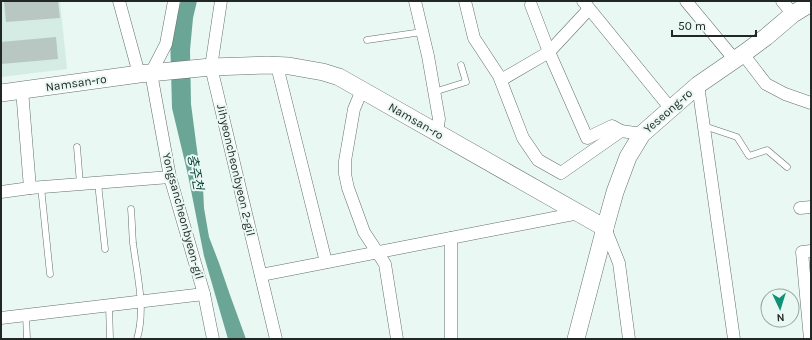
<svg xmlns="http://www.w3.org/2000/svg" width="812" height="340" viewBox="0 0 812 340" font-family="Karla,'Noto Sans KR',sans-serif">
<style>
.built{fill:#d5ece5}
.water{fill:#6aa595}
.building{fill:#b9c7c3}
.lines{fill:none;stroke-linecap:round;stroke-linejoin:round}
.lane-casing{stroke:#64706c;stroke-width:7}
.street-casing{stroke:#64706c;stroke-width:13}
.secondary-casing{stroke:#64706c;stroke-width:18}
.lane{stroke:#fff;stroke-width:6}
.street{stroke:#fff;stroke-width:12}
.secondary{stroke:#fff;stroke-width:17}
.labels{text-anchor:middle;stroke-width:4;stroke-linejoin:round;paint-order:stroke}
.street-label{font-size:12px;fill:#212725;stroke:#e9f8f3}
.water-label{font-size:13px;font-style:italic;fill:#013a2f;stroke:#e9f8f3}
</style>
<rect width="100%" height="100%" fill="#e9f8f3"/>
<path class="built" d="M1,1H60L67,69L1,77Z"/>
<path class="water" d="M181,1H197L193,18L190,50L191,104L197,150L203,187L204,208L209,237L219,263L230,295L246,339H228L204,256L188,175L172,108L170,34Z"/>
<g class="building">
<path d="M4,1H58L60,18L6,22Z"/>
<path d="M56,37L58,59L1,64V42Z"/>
</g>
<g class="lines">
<defs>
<g id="lane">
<path d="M367,40L422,32"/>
<path d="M434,92L466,82L461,65"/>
<path d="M704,126L737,137L749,156L767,150L787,167"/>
<path d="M77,147L80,184"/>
<path d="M98,183L105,249"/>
<path d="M41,187L50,274"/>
<path d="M131,209C132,220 132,232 133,243C137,275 146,308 137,339"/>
<path d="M109,305L110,339"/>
<path d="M26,315L27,339"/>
</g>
<g id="street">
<path d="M119,1L139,74"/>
<path d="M174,1L166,44L151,73L170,177L204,294L213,339"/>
<path d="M221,1L211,67L276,339"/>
<path d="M415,1L428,56L439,119L437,133"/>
<path d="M465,1L474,38L499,76L523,138L538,160L561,173L621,131L642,134"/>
<path d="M583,1L671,109"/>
<path d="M686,1L735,60"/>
<path d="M782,1L793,14"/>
<path d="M531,5L549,52L587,138L612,126L621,131"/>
<path d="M743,54L766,84L785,94L811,103"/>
<path d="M277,66L326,262"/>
<path d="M501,80L549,52L589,9"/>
<path d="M698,85L734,339"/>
<path d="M22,90L30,188"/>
<path d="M362,90L354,109L345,161V174L348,188L364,232L385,264L397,339"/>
<path d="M1,192L30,188L170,177"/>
<path d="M800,208L811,207"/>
<path d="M605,228L619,263L629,339"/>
<path d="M261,275L579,213"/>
<path d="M1,318L204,294"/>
<path d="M451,339V238"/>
<path d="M810,339L802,252L811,251"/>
</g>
<g id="secondary">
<path d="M1,93L139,74L211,67L267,65L289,66L323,72L339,77L362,90L605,228"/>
<path d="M576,339L605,228L615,192L628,157L642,134L698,85L743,54L766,37L793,14L811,3"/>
</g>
</defs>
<use href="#lane" class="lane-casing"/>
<use href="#street" class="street-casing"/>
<use href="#secondary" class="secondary-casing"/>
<use href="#lane" class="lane"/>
<use href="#street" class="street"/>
<use href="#secondary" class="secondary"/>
</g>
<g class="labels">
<g class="street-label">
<text transform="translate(76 83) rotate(-8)" y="4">Namsan-ro</text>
<text transform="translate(668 111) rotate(-41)" y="4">Yeseong-ro</text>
<text transform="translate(416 121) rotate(30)" y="4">Namsan-ro</text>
<text transform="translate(236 170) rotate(77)" y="4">Jihyeoncheonbyeon 2-gil</text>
<text transform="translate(183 216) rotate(75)" y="4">Yongsancheonbyeon-gil</text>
</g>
<g class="water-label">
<text transform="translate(196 172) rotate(79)" y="5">충주천</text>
</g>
</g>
<rect width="812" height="340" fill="none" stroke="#212725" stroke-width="4"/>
<g transform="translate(780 308) rotate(176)"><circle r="19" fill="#e9f8f3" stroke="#99a4a1"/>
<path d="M0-3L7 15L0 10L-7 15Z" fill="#0f9179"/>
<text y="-6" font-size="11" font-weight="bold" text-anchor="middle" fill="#212725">N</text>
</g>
<path d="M672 30v6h84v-6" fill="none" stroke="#212725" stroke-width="2"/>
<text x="678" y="30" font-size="12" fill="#212725" stroke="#e9f8f3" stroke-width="3" paint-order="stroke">50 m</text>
</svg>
